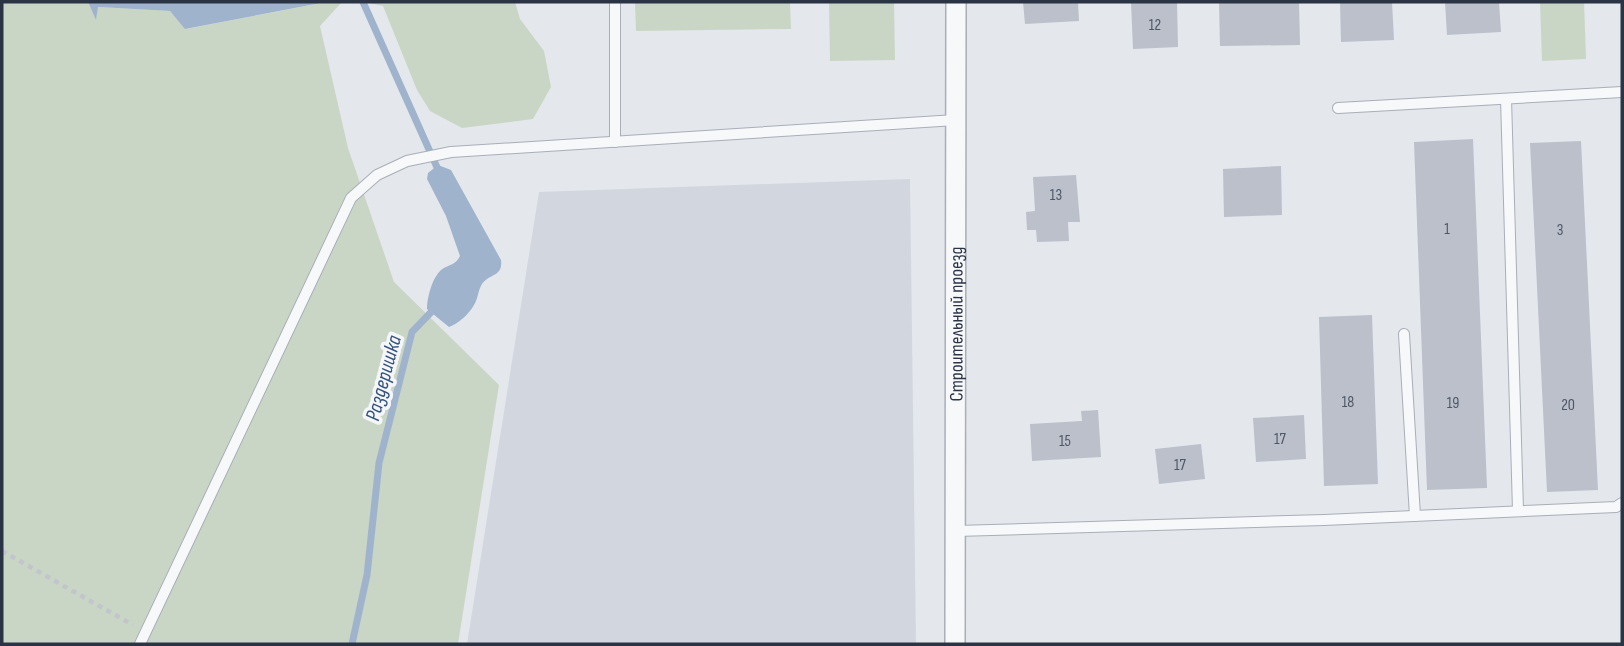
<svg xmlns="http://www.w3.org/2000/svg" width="1624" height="646" viewBox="0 0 1624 646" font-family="'Sofia Sans Condensed',sans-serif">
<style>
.built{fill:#d2d6de}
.green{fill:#c9d6c5}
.water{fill:#9fb4cc}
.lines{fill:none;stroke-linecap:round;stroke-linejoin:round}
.stream{stroke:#9fb4cc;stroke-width:7}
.building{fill:#bbc0ca}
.lane-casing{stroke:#a9aeb7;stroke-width:12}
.street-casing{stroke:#a9aeb7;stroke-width:22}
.path{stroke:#c2c5cb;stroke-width:4.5;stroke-dasharray:5 5;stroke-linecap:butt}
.lane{stroke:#f7f8fa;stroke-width:10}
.street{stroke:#f7f8fa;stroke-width:19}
.labels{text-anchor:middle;stroke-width:7;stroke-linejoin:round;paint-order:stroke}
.number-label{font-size:16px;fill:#4f5766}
.street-label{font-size:19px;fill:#2b3445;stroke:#f4f6f9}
.water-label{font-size:21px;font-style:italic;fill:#34527a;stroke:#f4f6f9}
</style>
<rect width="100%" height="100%" fill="#e4e7ec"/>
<path class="built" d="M910,179L916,644H467L539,192Z"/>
<g class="green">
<path d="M2,2H88L96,19L97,7L170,11L186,29L326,2H342L320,26L348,148L394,282L499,385L458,644H2Z"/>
<path d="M364,2H515L520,19L544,51L551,87L533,119L462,128L430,111L417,90L383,6Z"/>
<path d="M635,2H790L791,29L636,31Z"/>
<path d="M829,2H894L895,60L830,61Z"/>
<path d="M1540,2H1584L1586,59L1542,61Z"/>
</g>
<g class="water">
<path d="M88,2H326L185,29L170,11L98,7L96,20Z"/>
<path d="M438,165L451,170L501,260C503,277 490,273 482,284C478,290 478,299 474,305C469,314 458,324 449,327L427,309C427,298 432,278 441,270C449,264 455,266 460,256L446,216L427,179L428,173Z"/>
</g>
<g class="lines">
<g class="stream">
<path d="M363,2L440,174"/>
<path d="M352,644L367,575L379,463L412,332L437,306"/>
</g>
</g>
<g class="building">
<path d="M1023,2H1078L1079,21L1025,24Z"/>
<path d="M1131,2H1177L1178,47L1133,49Z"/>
<path d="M1219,2H1299L1300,45L1220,46Z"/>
<path d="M1340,2H1392L1394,40L1341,42Z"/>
<path d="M1445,2H1499L1501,32L1447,35Z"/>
<path d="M1473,139L1487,488L1427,490L1414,142Z"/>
<path d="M1581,141L1598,490L1547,492L1530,143Z"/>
<path d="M1281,166L1282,215L1224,217L1223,169Z"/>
<path d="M1076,175L1080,222H1068L1069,241L1037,242L1036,230H1027L1026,212L1035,211L1033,177Z"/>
<path d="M1372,315L1378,484L1324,486L1319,317Z"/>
<path d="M1098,410L1101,457L1032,461L1030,424L1082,421L1081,411Z"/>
<path d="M1304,415L1306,459L1256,462L1253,418Z"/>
<path d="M1201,444L1205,479L1159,484L1155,449Z"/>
</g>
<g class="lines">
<defs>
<g id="lane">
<path d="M1506,99L1518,510"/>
<path d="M1338,108L1622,92"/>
<path d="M615,142V2"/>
<path d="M1404,334L1415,516"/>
<path d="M956,531L1324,520L1616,507L1622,503"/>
<path d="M140,644L351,198L377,175L407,161L451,152L956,120"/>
</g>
<g id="street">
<path id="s1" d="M955,644L956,2"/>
</g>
</defs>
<use href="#lane" class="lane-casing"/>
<use href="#street" class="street-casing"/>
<path class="path" d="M2,551L133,625"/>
<use href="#lane" class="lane"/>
<use href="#street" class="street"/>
</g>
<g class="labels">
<g class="number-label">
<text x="1155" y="30">12</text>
<text x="1056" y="200">13</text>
<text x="1447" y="234">1</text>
<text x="1560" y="235">3</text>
<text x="1348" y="407">18</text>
<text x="1453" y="408">19</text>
<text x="1568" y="410">20</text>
<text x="1280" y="444">17</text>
<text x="1065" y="446">15</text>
<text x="1180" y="470">17</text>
</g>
<g class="street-label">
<text dy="7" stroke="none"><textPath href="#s1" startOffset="320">Строительный проезд</textPath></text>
</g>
<g class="water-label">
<text transform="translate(383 378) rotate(-75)" y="7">Раздеришка</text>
</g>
</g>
<rect width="1624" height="646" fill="none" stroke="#2b3445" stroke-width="7"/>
</svg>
